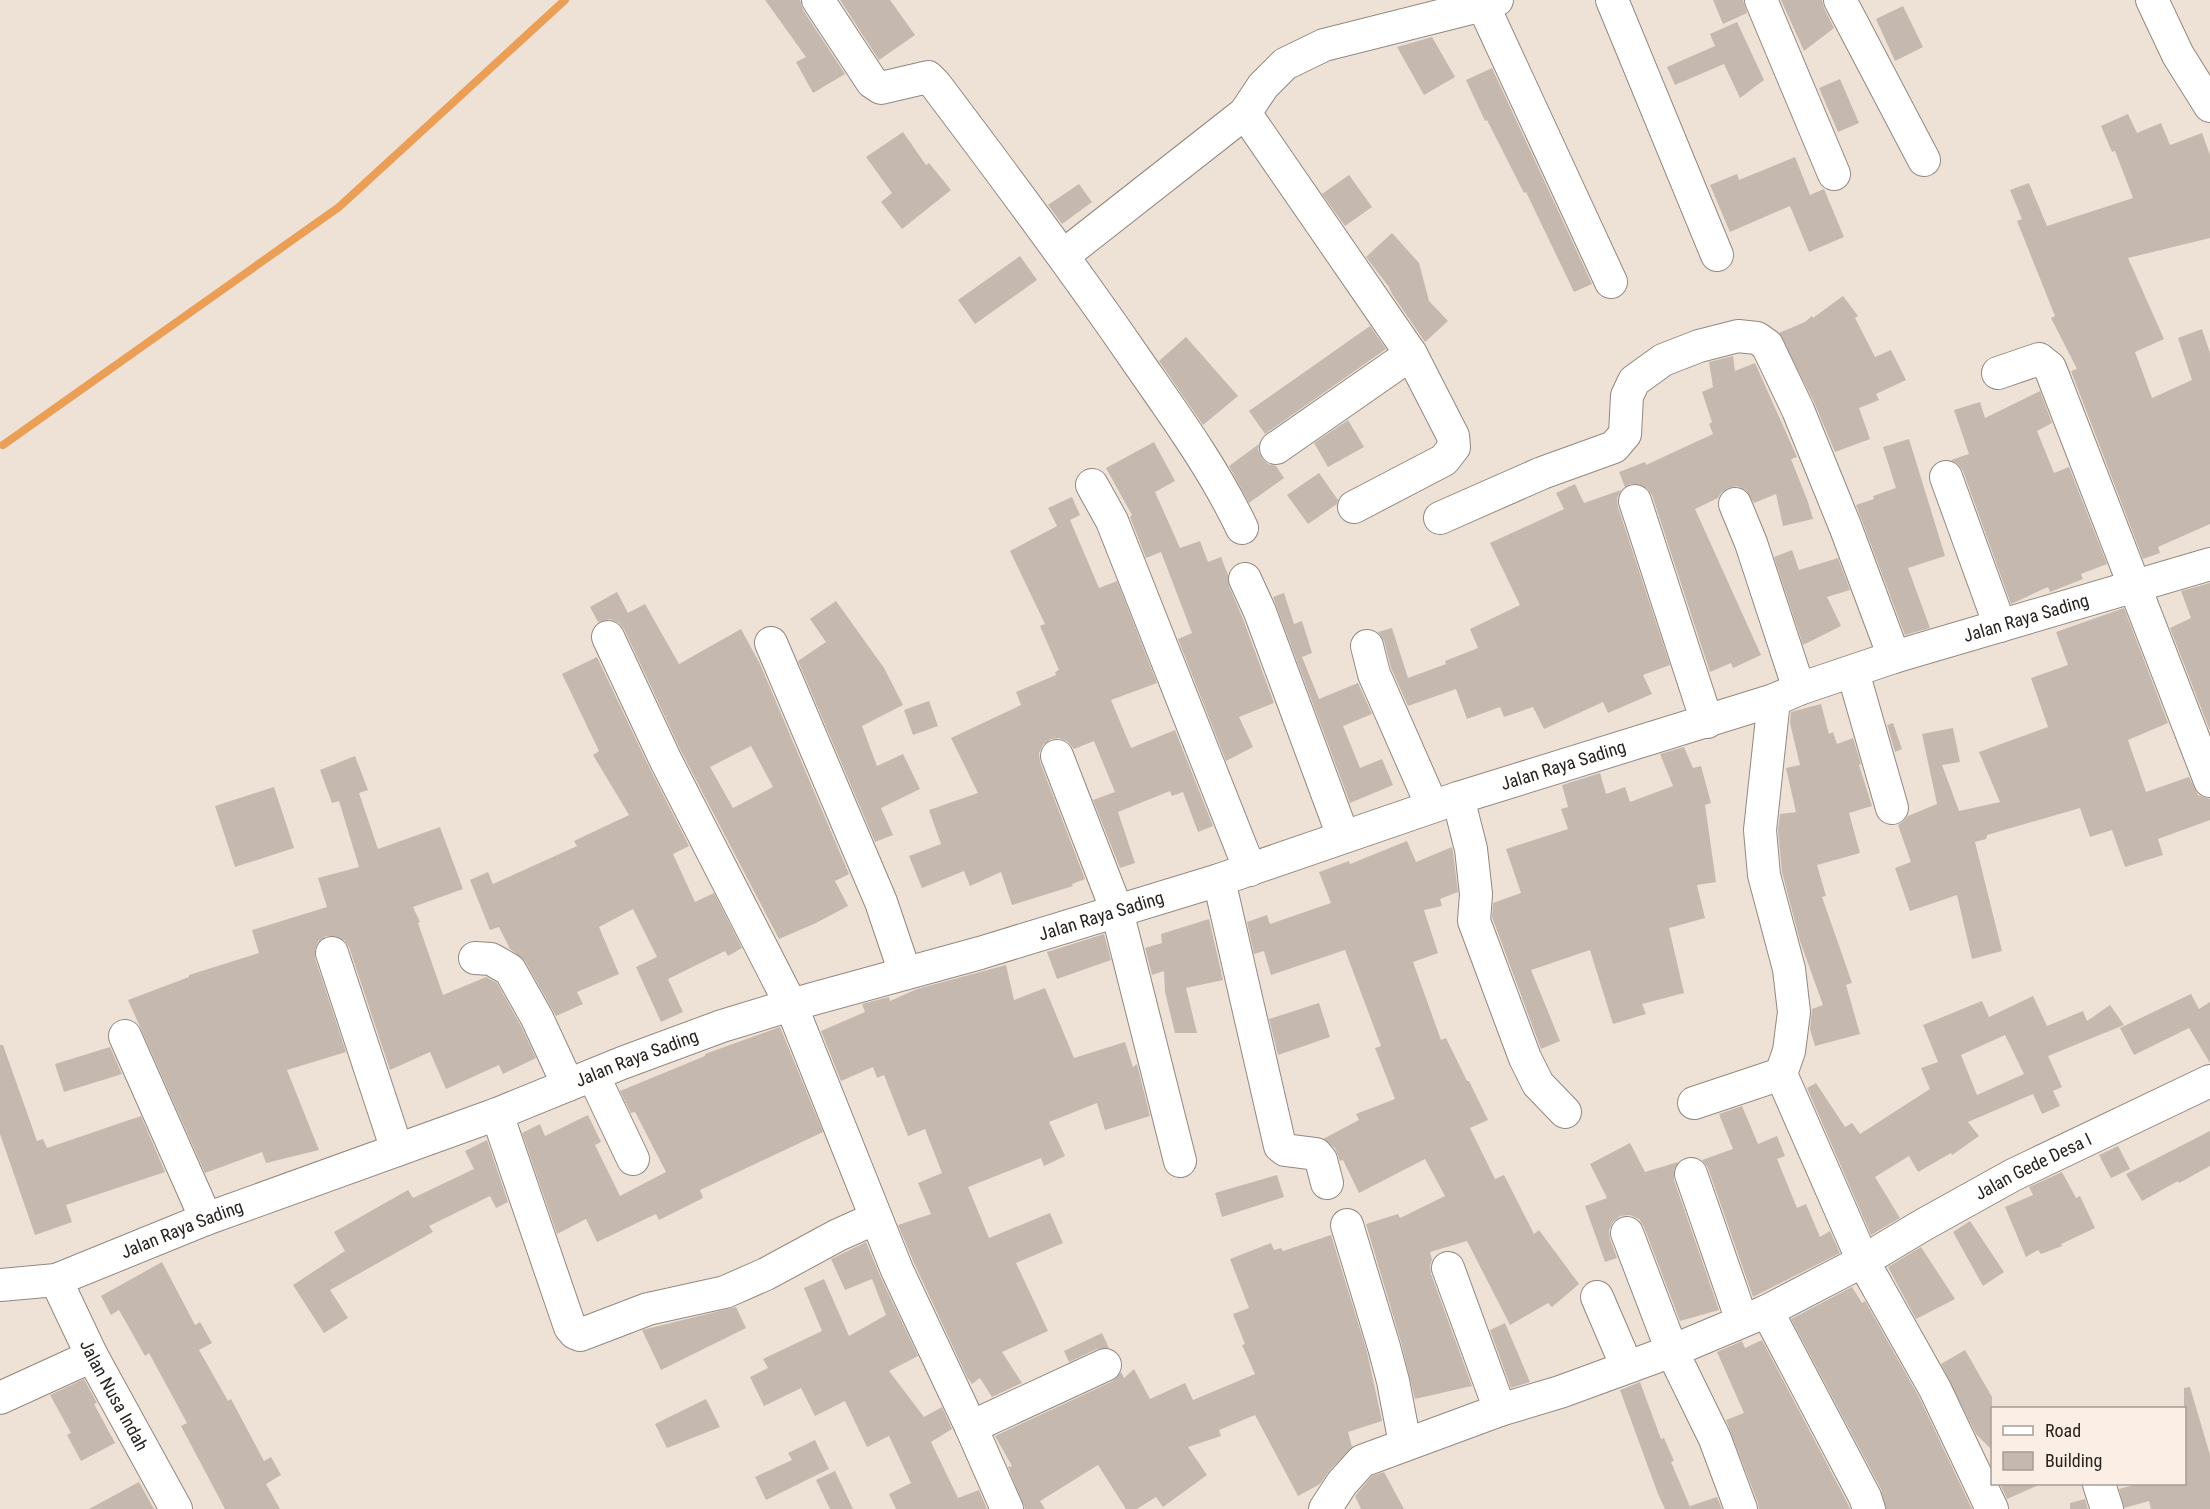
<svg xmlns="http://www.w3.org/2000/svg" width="2210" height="1509" viewBox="0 0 2210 1509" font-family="'Roboto Condensed',sans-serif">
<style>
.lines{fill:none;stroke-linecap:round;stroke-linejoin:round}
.stream{stroke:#ea9e56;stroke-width:8}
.building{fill:#c5b9af;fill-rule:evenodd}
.minor-casing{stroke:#94887f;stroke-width:34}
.minor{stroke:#fff;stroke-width:32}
.labels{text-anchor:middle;stroke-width:5;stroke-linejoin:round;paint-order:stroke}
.street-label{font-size:18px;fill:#28231f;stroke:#fbefe5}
</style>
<rect width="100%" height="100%" fill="#eee2d7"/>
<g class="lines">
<path class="stream" d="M3,445L339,207L565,0"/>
</g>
<g class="building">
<path d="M765,0H800L803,10L845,74L813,93L796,62L806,57Z"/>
<path d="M840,0H890L915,35L879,60Z"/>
<path d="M1713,0H1743L1747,13L1723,24Z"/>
<path d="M1781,0H1822L1824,8L1834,28L1804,51Z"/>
<path d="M1903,6L1923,47L1895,61L1876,19Z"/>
<path d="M1737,22L1764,80L1740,98L1724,64L1675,85L1667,67L1715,46L1710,34Z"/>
<path d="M1432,37L1455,77L1424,95L1397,47Z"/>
<path d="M1492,68L1592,284L1574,292L1526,192L1524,193L1487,120L1485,121L1466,80Z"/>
<path d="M1840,79L1859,123L1838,132L1819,88Z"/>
<path d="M2128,114L2137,133L2161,123L2170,145L2202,133L2210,155V238L2128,258L2164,339L2135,352L2152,398L2192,380L2178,338L2202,329L2210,353V524L2158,547L2160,553L2143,559L2071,371L2077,369L2051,318L2055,316L2017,221L2022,219L2010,190L2029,183L2047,226L2133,198L2115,151L2112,152L2101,126Z"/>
<path d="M903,132L926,165L929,163L951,190L902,229L881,202L892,193L866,157Z"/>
<path d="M1795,157L1810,195L1824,189L1844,237L1809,252L1790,206L1730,232L1710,185L1737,174L1739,180Z"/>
<path d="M1349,175L1372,207L1345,226L1322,194Z"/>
<path d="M1079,184L1092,202L1062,224L1048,205Z"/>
<path d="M1392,233L1419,263L1429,301L1448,321L1425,342L1392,294L1389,287L1366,257Z"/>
<path d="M1020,256L1037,280L975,324L958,300Z"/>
<path d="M1843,296L1858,316L1855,318L1875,357L1891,350L1906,380L1876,394L1879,400L1859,408L1870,439L1835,452L1814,402L1779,333L1805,322L1812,316L1813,318Z"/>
<path d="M1370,326L1386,349L1265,434L1249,411Z"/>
<path d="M1186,337L1238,396L1203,425L1159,361Z"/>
<path d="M1733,356L1735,371L1755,363L1797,457L1791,459L1808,502L1813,519L1783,526L1776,494L1754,503L1746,490L1737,486L1728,488L1721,493L1718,498L1695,509L1761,655L1733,668L1731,663L1710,672L1652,495L1647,488L1639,484H1630L1625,487L1619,472L1645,462L1646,465L1713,434L1709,424L1712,422L1702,392L1713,387L1709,362Z"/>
<path d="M2040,391L2052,423L2037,431L2054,473L2069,467L2107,564L2081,574L2083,579L2050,592L2048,587L2011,604L1963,471L1958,464L1951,460L1969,454L1954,410L1980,402L1985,418Z"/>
<path d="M1348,420L1364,447L1328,467L1314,443Z"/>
<path d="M1909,439L1945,556L1908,568L1930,628L1905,635L1856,505L1874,499L1873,496L1896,488L1883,447Z"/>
<path d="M1154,442L1175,481L1155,492L1180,548L1200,541L1208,562L1221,557L1228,575L1229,586L1243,619L1274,703L1239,717L1253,747L1226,761L1178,639L1192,633L1161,552L1146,558L1130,517L1132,515L1106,468Z"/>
<path d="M1259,444L1258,450L1262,459L1268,464L1276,466L1284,478L1249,503L1229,466Z"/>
<path d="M1319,473L1338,500L1337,504L1308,524L1287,495Z"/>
<path d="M1575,484L1584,503L1621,490L1617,498L1618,507L1670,665L1643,675L1652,694L1608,713L1603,702L1544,729L1533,707L1504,717L1500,707L1467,719L1456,689L1408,706L1391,668L1384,641L1378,632L1392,628L1408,678L1446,664L1445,661L1478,648L1470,629L1520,605L1490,543L1564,509L1556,493Z"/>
<path d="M1072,497L1080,515L1070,520L1099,588L1117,581L1157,683L1111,700L1131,748L1175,730L1213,826L1198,832L1183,792L1172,796L1170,791L1118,812L1135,863L1120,868L1093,800L1115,792L1094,741L1074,749L1068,742L1059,738L1051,739L1043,745L1039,753L1040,762L1085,879L1072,884L1073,886L1012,905L1001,872L970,886L964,871L922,888L909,856L941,844L929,810L978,793L951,738L1021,705L1016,692L1056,675L1055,672L1059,670L1040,626L1045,624L1010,551L1057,526L1048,508Z"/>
<path d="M1792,550L1799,570L1838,558L1850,590L1827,597L1841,626L1803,645L1774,557Z"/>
<path d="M2210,583V731L2170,628L2191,618L2181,591Z"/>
<path d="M617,592L628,613L645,604L679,664L741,629L760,664L849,874L835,881L848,906L816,923L779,939L682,753L624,629L619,623L610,619L598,622L590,607ZM751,746L773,787L733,808L710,767Z"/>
<path d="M1284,593L1294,624L1302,621L1312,653L1302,657L1319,699L1358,683L1372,714L1343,726L1360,768L1382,759L1393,785L1350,803L1273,597Z"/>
<path d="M836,601L884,668L903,705L862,726L877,766L903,754L920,789L881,808L893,835L875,842L798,661L826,642L810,619Z"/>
<path d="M2124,608L2168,723L2128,740L2146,792L2189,777L2198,795L2210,799V820L2158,839L2163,855L2125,867L2112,830L2090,837L2080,808L1987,835L1986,839L1975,842L2002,951L1972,959L1957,895L1910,911L1895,868L1911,862L1898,825L1904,821L1908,816L1937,804L1922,734L1953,728L1960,762L1942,765L1959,811L2000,802L1979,752L2048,727L2031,678L2068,665L2056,632Z"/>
<path d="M597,657L650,769L689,846L673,854L695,902L714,893L742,948L728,956L725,951L668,979L683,1012L661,1022L636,967L657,957L633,909L599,927L619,974L577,992L583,1004L556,1016L525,961L510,949L499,927L490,930L470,880L488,872L493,884L577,846L574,841L629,815L593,755L599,751L562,674Z"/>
<path d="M929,701L938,726L913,735L904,710Z"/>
<path d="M1821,704L1829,734L1833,732L1837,744L1853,738L1861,764L1859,765L1872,806L1849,813L1860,853L1817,865L1826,896L1822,897L1852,983L1846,985L1860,1034L1815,1046L1810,1029L1812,1009L1823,1005L1800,941L1782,872L1778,830L1780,814L1796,812L1786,768L1800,765L1790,723L1791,712Z"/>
<path d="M1893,723L1902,749L1895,752L1887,725Z"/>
<path d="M1684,747L1693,768L1701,766L1711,803L1705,805L1716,882L1697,885L1705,918L1669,928L1684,993L1642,1004L1646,1014L1613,1024L1590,950L1531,970L1560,1041L1541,1049L1492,917L1493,903L1521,893L1506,849L1568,829L1561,809L1568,807L1562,785L1600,773L1606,794L1625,787L1630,802L1673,786L1660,754Z"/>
<path d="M355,756L368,790L359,793L378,849L440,827L463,889L413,907L420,922L418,923L443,995L486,977L497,983L521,1026L536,1058L503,1074L499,1065L446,1089L430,1052L390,1070L349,947L344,940L336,936H326L318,942L315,949V958L346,1052L287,1070L319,1150L266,1163L262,1152L205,1173L128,1000L189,977V975L259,953L252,930L327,907L318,878L359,867L339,801L332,803L320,770Z"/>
<path d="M274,787L294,848L235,867L215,806Z"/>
<path d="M1407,841L1416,862L1452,847L1453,852L1458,892L1440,899L1442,906L1424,910L1438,953L1413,962L1441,1040L1446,1038L1467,1081H1469L1488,1120L1470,1128L1495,1179L1504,1175L1534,1234L1539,1230L1579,1284L1552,1307L1548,1303L1510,1325L1467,1241L1430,1252L1432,1260L1430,1265L1431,1274L1472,1386L1415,1399L1401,1342L1366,1224L1398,1214L1400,1218L1445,1196L1425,1159L1359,1193L1343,1160L1340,1161L1335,1148L1323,1139L1359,1120L1356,1114L1395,1099L1375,1048L1381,1046L1345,950L1271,975L1264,951L1254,954L1247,922L1267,915L1270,924L1331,903L1319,872L1349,861L1350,864Z"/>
<path d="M1209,919L1223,980L1186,988L1197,1033H1175L1165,992L1164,971L1152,975L1145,948L1162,943L1161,934Z"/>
<path d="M1104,934L1111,960L1057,979L1047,952Z"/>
<path d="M1006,965L1014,1000L1045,988L1074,1058L1125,1042L1133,1067L1137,1064L1150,1116L1105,1130L1097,1103L1049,1122L1065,1156L1044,1166L1041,1158L968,1187L989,1238L1050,1213L1063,1243L1016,1263L1048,1331L1002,1352L1022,1383L992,1397L980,1378L972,1384L968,1379L914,1263L898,1225L931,1214L918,1183L942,1173L925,1129L908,1136L884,1075L877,1078L873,1067L841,1081L821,1031L865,1012L862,1004L889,997L890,1001L917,989Z"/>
<path d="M2191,994L2199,1009L2210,1002V1063L2189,1028L2134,1055L2120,1028Z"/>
<path d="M2033,996L2047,1026L2083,1011L2087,1021L2110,1005L2124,1025L2048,1056L2062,1087L2053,1091L2060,1106L2042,1114L2033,1094L1968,1122L1979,1136L1952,1155L1951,1153L1918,1172L1909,1156L1875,1177L1900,1218L1871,1235L1807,1088L1816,1083L1845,1127L1852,1123L1860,1134L1930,1089L1921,1068L1938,1062L1923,1025L1982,1001L1989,1017ZM2005,1035L2024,1074L1977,1095L1961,1055Z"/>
<path d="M1319,1003L1330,1037L1278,1055L1269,1019Z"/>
<path d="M780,1027L823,1132L700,1190L703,1198L659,1220L656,1214L597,1242L586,1219L557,1234L522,1133L540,1124L545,1136L588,1115L601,1142L595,1145L620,1196L666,1172L635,1112L631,1113L620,1091L705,1056V1054Z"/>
<path d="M0,1045H3L37,1141L43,1139L47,1148L141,1116L165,1172L66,1205L72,1222L35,1235L0,1134Z"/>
<path d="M110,1047L122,1074L64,1092L55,1064Z"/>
<path d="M1742,1106L1758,1144L1777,1136L1785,1156L1777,1159L1797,1208L1806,1204L1820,1237L1830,1231L1840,1253L1753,1297L1708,1168L1702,1160L1733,1149L1719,1114Z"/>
<path d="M2210,1131V1166L2179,1183L2178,1181L2142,1201L2126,1174Z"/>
<path d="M487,1140L508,1202L496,1208L490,1196L429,1226L433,1232L330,1290L348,1318L324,1333L293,1285L345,1251L334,1232L408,1190L413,1198L474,1169L465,1151Z"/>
<path d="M1630,1143L1645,1172L1678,1162L1674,1170V1180L1719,1310L1680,1321L1644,1227L1639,1219L1630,1215L1620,1216L1613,1222L1609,1230L1610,1239L1617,1258L1605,1262L1585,1206L1607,1198L1590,1164Z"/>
<path d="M2118,1146L2130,1169L2111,1178L2099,1155Z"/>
<path d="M2062,1172L2076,1198L2080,1196L2095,1228L2061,1244L2062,1246L2041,1254L2038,1250L2026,1257L2005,1207L2033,1195L2029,1187Z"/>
<path d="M1277,1175L1284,1197L1222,1217L1215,1193Z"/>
<path d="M1970,1221L2004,1272L1983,1286L1953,1232Z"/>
<path d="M1331,1235L1367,1352L1382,1421L1348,1432L1352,1447L1329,1471L1320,1484L1298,1496L1255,1415L1219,1430L1221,1436L1188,1447L1207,1475L1163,1507L1156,1497L1137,1509H1126L1098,1465L1040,1501L1045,1509H1025L1008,1467L1012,1466L995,1436L1113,1381L1121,1372L1124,1378L1134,1369L1150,1399L1185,1383L1193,1400L1255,1374L1242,1345L1245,1344L1233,1314L1249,1308L1230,1259L1271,1243L1274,1250L1281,1248L1283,1251Z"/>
<path d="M866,1242L881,1278L918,1356L889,1371L924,1417L942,1407L952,1429L931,1442L958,1498L979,1490L987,1509H896L889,1494L911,1483L889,1436L867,1447L845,1401L815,1416L801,1388L764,1406L750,1377L768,1368L763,1359L822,1331L804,1288L824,1279L849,1336L886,1315L872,1279L845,1290L831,1259Z"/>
<path d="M1921,1247L1955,1299L1916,1319L1888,1267Z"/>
<path d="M162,1262L195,1325L200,1322L212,1343L199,1350L228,1401L231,1399L264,1461L271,1457L281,1475L266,1484L280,1509H225L181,1426L187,1423L149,1353L145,1356L119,1310L111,1315L101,1296Z"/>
<path d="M1852,1287L1862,1303L1865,1301L1919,1397L1972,1509H1886L1881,1489L1791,1319Z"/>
<path d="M736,1307L746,1328L661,1370L642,1330Z"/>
<path d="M1505,1323L1530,1382L1511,1388L1490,1330Z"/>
<path d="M1102,1333L1109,1348L1097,1349L1069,1362L1064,1351Z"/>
<path d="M1762,1340L1848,1504L1850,1509H1759L1758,1503L1726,1420L1744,1413L1717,1352L1742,1341L1745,1348Z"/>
<path d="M1965,1350L1992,1397V1450L1976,1434L1941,1364Z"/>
<path d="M84,1379L97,1403L94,1404L115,1443L81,1461L67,1435L71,1433L50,1395Z"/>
<path d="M1640,1382L1661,1439L1664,1438L1674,1461L1671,1462L1691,1509H1665L1658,1494L1620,1390Z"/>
<path d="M2190,1387L2210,1455V1509H2151L2149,1501L2124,1508L2119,1489L2138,1484H2184V1388Z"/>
<path d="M706,1399L720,1427L667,1448L655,1424Z"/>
<path d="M815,1440L829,1469L766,1500L755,1477L792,1460L788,1453Z"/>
<path d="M835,1471L853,1509H830L816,1480Z"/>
<path d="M1384,1472L1404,1509H1361L1355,1496L1372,1476Z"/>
<path d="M139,1482L154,1509H89Z"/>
<path d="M2000,1484H2041L2007,1499Z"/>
<path d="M1717,1497L1722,1509H1691L1690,1506Z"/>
<path d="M2085,1499L2088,1509H2070V1503Z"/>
</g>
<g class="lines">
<defs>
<g id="minor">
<path d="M818,0L872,82L881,88L928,77L935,84C1003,174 1071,265 1135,358C1173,413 1213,467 1242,528"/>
<path d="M1612,0L1717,255"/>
<path d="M1761,0L1834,174"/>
<path d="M1840,0L1924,160"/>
<path d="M2152,0L2178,55L2210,106"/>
<path d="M1483,5L1611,282"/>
<path d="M1245,113L1411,354L1453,436L1454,447L1444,460L1354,507"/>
<path d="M1064,255L1245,113L1263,86L1285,64L1324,45L1483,5L1497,0"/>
<path d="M1998,373L2039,359L2050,368L2210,781"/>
<path d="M1276,448L1411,354"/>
<path d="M1946,477L2000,626"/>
<path d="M1092,485L1112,521L1250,870"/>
<path d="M1635,501L1707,722"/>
<path d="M1735,504L1751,543L1799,689"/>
<path d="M1440,518L1542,473L1614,447L1625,434L1627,396L1634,381L1663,360L1699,346L1738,336L1757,338L1767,345L1798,410L1845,526L1894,657"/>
<path d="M1245,579L1260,612L1343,836"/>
<path d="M608,637L666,761L791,1005L897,1270L971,1427L1007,1509"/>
<path d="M771,643L881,902L905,973"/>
<path d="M1367,646L1374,674L1432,806"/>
<path d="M1853,672L1892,808"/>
<path d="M1774,700L1760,830L1764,875L1789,969L1794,1012L1789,1051L1781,1074L1863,1261L1935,1389L1992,1509"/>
<path d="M1057,756L1117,911L1180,1161"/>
<path d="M1458,798L1471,849L1476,894L1474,921L1525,1058L1538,1084L1565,1112"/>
<path d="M1219,880L1280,1146L1285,1150L1316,1154L1321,1160L1327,1183"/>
<path d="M332,953L397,1150"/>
<path d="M475,958L491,959L510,970L537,1018L568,1085"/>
<path d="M125,1036L206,1219"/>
<path d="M593,1075L633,1159"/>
<path d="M1694,1103L1781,1074"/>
<path d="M497,1114L570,1327L575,1333L580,1335L648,1309L725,1292L766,1274L838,1235L876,1218"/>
<path d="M1691,1174L1742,1321"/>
<path d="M1347,1225L1384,1347L1393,1381L1405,1444"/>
<path d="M1627,1233L1672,1351L1715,1439L1741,1509"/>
<path d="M1448,1268L1500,1410"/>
<path id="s1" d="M56,1280L92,1356L176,1509"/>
<path id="s2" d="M0,1285L56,1280L206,1219L497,1114L622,1063L722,1026L791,1005L980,953L1219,880L1458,798L1774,700L1799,689L1894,657L2210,564"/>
<path d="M1597,1297L1627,1367"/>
<path d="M1767,1311L1865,1497L1869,1509"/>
<path d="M0,1398L92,1356"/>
<path d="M971,1427L1105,1365"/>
<path d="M2099,1484L2107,1509"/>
<path id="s3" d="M1325,1509L1342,1483L1362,1461L1500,1410L1560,1392L1672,1351L1767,1311L1863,1261L1923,1225L2013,1175L2210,1081"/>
</g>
</defs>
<use href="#minor" class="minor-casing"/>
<use href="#minor" class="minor"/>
</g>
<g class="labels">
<g class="street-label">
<text dy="6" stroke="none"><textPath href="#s2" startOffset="2136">Jalan Raya Sading</textPath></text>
<text dy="6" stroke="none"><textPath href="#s2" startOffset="1650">Jalan Raya Sading</textPath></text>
<text dy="6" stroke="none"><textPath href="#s2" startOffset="1164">Jalan Raya Sading</textPath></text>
<text dy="6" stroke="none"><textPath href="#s2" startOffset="678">Jalan Raya Sading</textPath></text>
<text dy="6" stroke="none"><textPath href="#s3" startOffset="796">Jalan Gede Desa I</textPath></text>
<text dy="6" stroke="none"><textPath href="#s2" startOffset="192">Jalan Raya Sading</textPath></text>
<text dy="6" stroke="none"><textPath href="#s1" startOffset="129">Jalan Nusa Indah</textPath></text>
</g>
</g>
<rect x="1991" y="1407" width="195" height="78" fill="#fbefe5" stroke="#a79d96" stroke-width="1.5"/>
<rect x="2003" y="1426" width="30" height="9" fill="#ffffff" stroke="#a79d96" stroke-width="1.5"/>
<text x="2045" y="1437" font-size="18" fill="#28231f">Road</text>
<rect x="2003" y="1452" width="30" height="18" fill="#c5b9af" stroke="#a79d96" stroke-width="1.5"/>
<text x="2045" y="1467" font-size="18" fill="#28231f">Building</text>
</svg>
